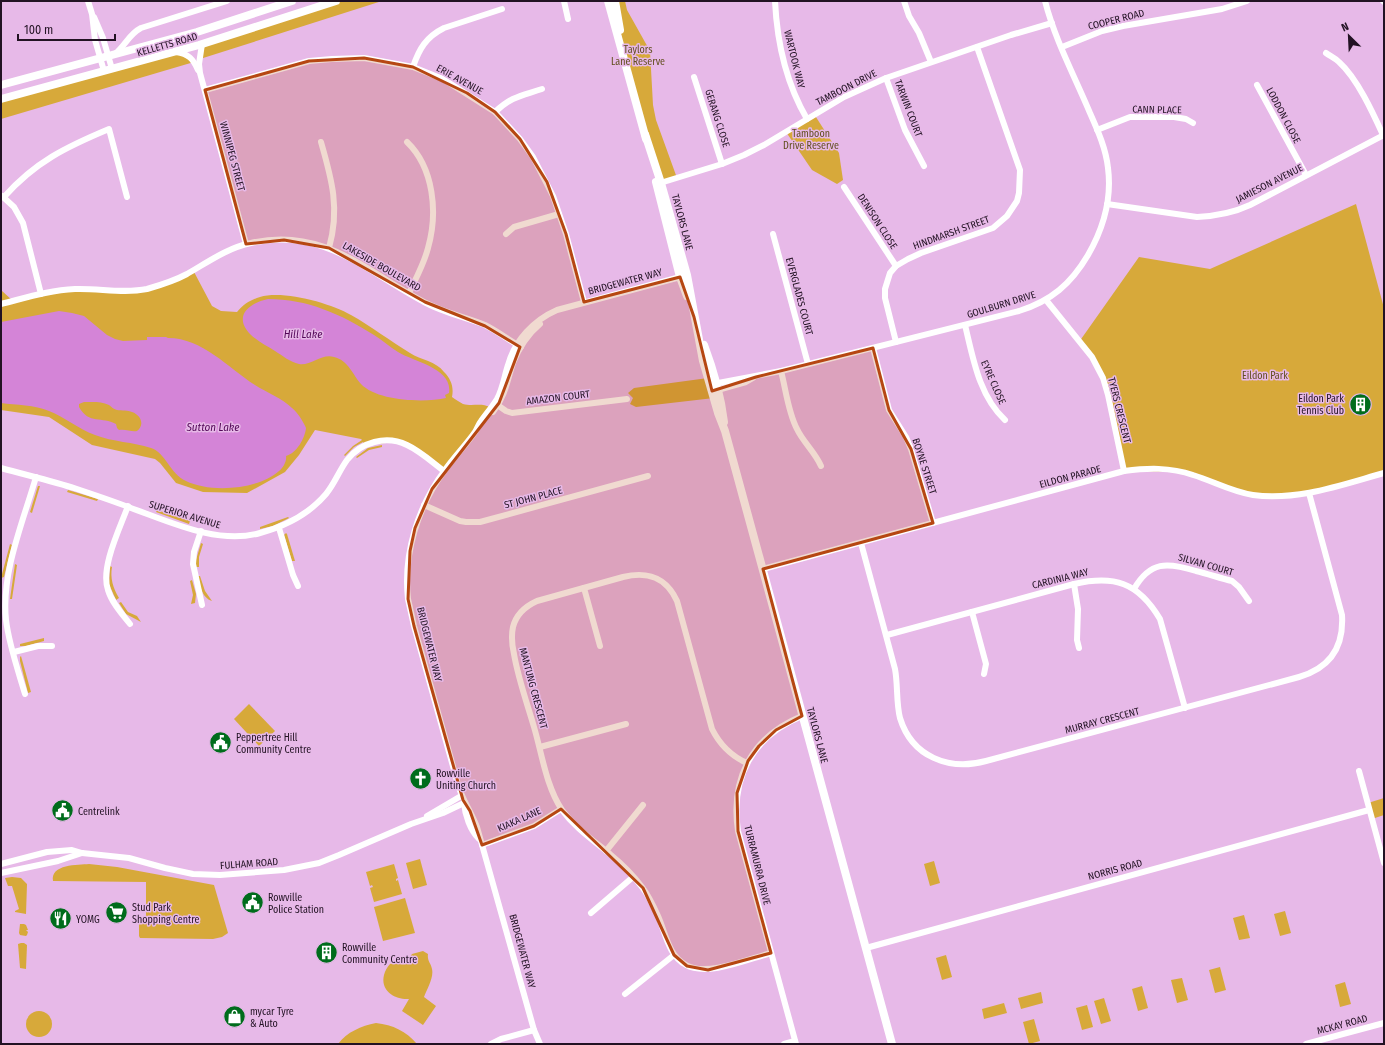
<svg xmlns="http://www.w3.org/2000/svg" width="1385" height="1045" viewBox="0 0 1385 1045" font-family="'Fira Sans Condensed',sans-serif">
<style>
.green{fill:#d7a93a}
.water{fill:#d484d7;fill-rule:evenodd}
.lines{fill:none;stroke-linecap:round;stroke-linejoin:round}
.minor{stroke:#fff;stroke-width:6}
.major{stroke:#fff;stroke-width:8}
.marked{fill:#b64712;fill-opacity:0.2;stroke:#b64712;stroke-width:3;stroke-linejoin:round}
.labels{text-anchor:middle;stroke-width:3;stroke-linejoin:round;paint-order:stroke}
.street-label{font-size:10px;fill:#221223;stroke:#e7b9e8}
.park-label{font-size:10px;fill:#624e1e;stroke:#e7b9e8}
.poi-label{font-size:10px;fill:#221223;stroke:#e7b9e8;text-anchor:start}
.water-label{font-size:11px;font-style:italic;fill:#520657;stroke:#e7b9e8}
</style>
<rect width="100%" height="100%" fill="#e7b9e8"/>
<g class="green">
<path d="M336,1H382L200,59L202,44Z"/>
<path d="M615,1H625L627,10L650,51L653,105L656,120L677,178L661,183L626,62Z"/>
<path d="M175,52L194,62L1,119V99Z"/>
<path d="M814,114L839,153L843,180L837,184L812,170L786,132Z"/>
<path d="M1356,204L1384,308V473L1309,493L1253,495L1182,472L1124,471L1103,378L1079,342L1139,257L1210,269Z"/>
<path d="M193,270L212,306L221,311L237,312C244,304 250,300 260,297C283,290 330,303 351,315C371,326 390,341 410,353C421,360 436,361 444,372C451,379 454,387 452,397C455,399 459,402 463,404C473,407 481,402 491,408L444,471L417,451L396,442L365,445L363,442L354,447L345,456L344,455L353,446L362,440L361,439L315,430L299,455L285,472L247,493L203,492L176,483L160,463L155,459L92,445L49,417L1,410V290L13,301L63,290L145,289Z"/>
<path d="M708,378L714,398L636,407L630,404L633,398L628,393L634,388Z"/>
<path d="M382,445V447L369,450L357,458L356,457L368,448Z"/>
<path d="M38,486H40L32,513L30,512Z"/>
<path d="M68,490L98,499L97,501L67,492Z"/>
<path d="M157,510L190,521L189,524L156,512Z"/>
<path d="M288,517L289,518L273,526L260,529V527Z"/>
<path d="M286,533L287,534L295,561H292L284,535Z"/>
<path d="M201,543L203,544L199,557V567H196V560Z"/>
<path d="M10,544L12,545L4,577L1,578Z"/>
<path d="M15,564L17,565L12,599H10Z"/>
<path d="M110,566L112,567C110,578 113,588 119,598L116,600L109,584Z"/>
<path d="M197,576H200L205,591L212,601C202,598 200,585 197,576Z"/>
<path d="M192,580L196,594L195,603L191,604L193,595L190,581Z"/>
<path d="M121,602L128,612L137,616L141,622L126,614L119,603Z"/>
<path d="M44,638V641L26,646H20V644Z"/>
<path d="M21,656L31,692L28,693L20,661V657Z"/>
<path d="M249,704L275,731L259,746L234,719Z"/>
<path d="M1384,798V815L1372,819L1368,803Z"/>
<path d="M420,859L427,885L413,889L406,863Z"/>
<path d="M934,861L940,883L930,886L924,864Z"/>
<path d="M89,864L117,867L214,885L228,933L222,937L213,939L140,938L139,936V921L146,920V882L53,881C50,864 78,865 89,864Z"/>
<path d="M394,864L398,878L396,879V881L398,880L402,894L374,902L370,888L373,887L372,885L370,886L366,872Z"/>
<path d="M12,877L21,878L27,884L26,914L15,912V911L19,909L12,886H8L5,878Z"/>
<path d="M405,898L415,933L383,941L374,907Z"/>
<path d="M1285,911L1291,933L1280,936L1274,914Z"/>
<path d="M1244,915L1250,938L1239,940L1233,918Z"/>
<path d="M20,924H24L26,925L28,930H26L28,932L27,935L26,936L20,935L19,933Z"/>
<path d="M21,943H24L27,945L26,969L20,968L18,944Z"/>
<path d="M423,951L428,954C427,961 431,963 432,969C434,978 427,989 424,997L436,1006L423,1025L402,1011L409,999C395,1000 380,991 384,975C385,971 387,967 390,964C395,961 400,964 406,963L412,954Z"/>
<path d="M946,955L952,977L942,980L936,958Z"/>
<path d="M1220,967L1226,990L1215,993L1209,970Z"/>
<path d="M1182,978L1188,1000L1177,1003L1171,980Z"/>
<path d="M1345,982L1351,1004L1340,1007L1335,985Z"/>
<path d="M1142,986L1148,1008L1138,1011L1132,989Z"/>
<path d="M1041,992L1043,1003L1021,1009L1018,998Z"/>
<path d="M1104,998L1111,1021L1101,1024L1094,1001Z"/>
<path d="M1004,1003L1007,1013L984,1019L982,1009Z"/>
<path d="M1087,1005L1093,1027L1082,1030L1076,1008Z"/>
<circle cx="39" cy="1024" r="13"/>
<path d="M1034,1019L1040,1041L1029,1044L1023,1022Z"/>
<path d="M376,1023C393,1025 406,1031 417,1044H338C347,1032 361,1026 376,1023Z"/>
</g>
<g class="water">
<path d="M268,299C307,299 341,314 374,335C382,340 390,347 398,352C414,362 453,368 449,393L445,395L446,398C424,403 377,401 361,384C353,375 348,360 334,357C322,353 311,366 299,364C290,362 283,356 275,351C267,346 257,341 250,334C233,316 249,303 268,299Z"/>
<path d="M59,311L72,313L84,316L107,335L115,339L123,341L147,340V337H166L168,338C203,338 228,368 255,385C266,392 283,399 292,408C298,413 303,421 306,428C305,438 297,453 286,456C287,461 283,468 279,471C258,490 210,493 186,481C170,474 166,453 151,448C133,442 113,442 95,435C78,429 65,417 49,411C35,405 16,405 1,403V322ZM84,402C92,402 101,401 109,405C112,407 113,409 117,410C122,411 128,410 132,412C141,415 145,425 137,431C131,432 126,429 119,430L117,428L116,424C102,416 89,425 79,407V404Z"/>
</g>
<g class="lines">
<g class="minor">
<path d="M88,1L92,14L95,40L104,71"/>
<path d="M564,1L568,19"/>
<path d="M775,1C777,42 786,83 807,119"/>
<path d="M904,1L909,16L919,33L931,62"/>
<path d="M1383,1L1384,2"/>
<path d="M94,17L103,38L112,69"/>
<path d="M202,44L199,64L200,73L246,244"/>
<path d="M1062,47L1102,31L1123,26L1222,9L1247,1"/>
<path d="M176,52C189,54 193,59 198,70"/>
<path d="M1326,53C1330,56 1335,58 1339,62C1357,78 1373,113 1383,135"/>
<path d="M115,54C125,46 129,34 141,28L227,1"/>
<path d="M413,67C419,49 426,37 444,28L502,9"/>
<path d="M694,77L722,164"/>
<path d="M886,78L905,130L924,166"/>
<path d="M1257,85L1306,175"/>
<path d="M205,90L309,61L332,59L364,58L413,67L443,79L495,112L520,139L533,157L553,196L566,234L584,302"/>
<path d="M495,112C512,96 521,96 542,89"/>
<path d="M1097,130L1130,117H1174L1186,119L1193,123"/>
<path d="M321,142C332,180 340,209 329,248"/>
<path d="M407,142C434,168 438,213 428,248C424,264 416,278 409,293"/>
<path d="M657,184L722,164L744,155L764,145L844,97L886,78L1011,35L1052,23"/>
<path d="M844,187L896,266"/>
<path d="M2,196L14,207L23,223L41,294"/>
<path d="M4,197C35,162 66,147 109,129L127,197"/>
<path d="M1107,204L1197,217C1216,216 1233,213 1250,205L1384,135"/>
<path d="M506,234L514,227L559,214"/>
<path d="M773,234L808,364"/>
<path d="M1046,300L1092,357L1103,378L1108,395L1124,471"/>
<path d="M1,304C25,298 50,290 75,289C99,288 123,294 147,289C161,285 174,281 187,274C208,262 227,248 251,243C323,226 367,272 426,303C445,313 465,317 485,325C497,331 509,340 521,347"/>
<path d="M965,325C973,358 979,396 1005,420"/>
<path d="M896,342L885,298V289L890,273L896,266L908,259L921,253L993,228L1007,216L1017,201L1019,193L1020,170L977,47"/>
<path d="M873,348L889,410L906,437L911,449L933,523"/>
<path d="M781,371C786,390 788,412 797,429C803,442 815,452 821,466"/>
<path d="M713,384L781,371L1019,311C1051,301 1071,284 1088,255C1103,229 1112,199 1108,168C1106,149 1098,131 1090,113C1075,77 1055,40 1045,1"/>
<path d="M714,391L746,382L753,378"/>
<path d="M496,404L506,411L512,413L627,399"/>
<path d="M493,412C506,395 507,381 513,363C519,348 528,334 540,324"/>
<path d="M1,468C26,475 52,481 77,489C95,495 113,501 131,508C170,522 218,545 260,533C286,526 309,514 326,494C335,483 339,471 347,460C361,442 386,435 407,445C420,451 432,462 444,471"/>
<path d="M424,505L460,521L466,522H480L648,476"/>
<path d="M128,506C120,528 100,568 108,590C112,603 122,614 130,624"/>
<path d="M279,528L293,575L298,586"/>
<path d="M201,531L194,552L193,564L202,605"/>
<path d="M861,543L895,669C898,685 896,702 900,718C912,757 949,771 986,761L1299,677C1330,668 1344,647 1342,615L1309,493"/>
<path d="M763,569L1124,471C1147,468 1170,467 1193,475C1213,481 1232,492 1253,495C1298,501 1341,485 1384,473"/>
<path d="M1074,584L1078,609L1077,640L1079,648"/>
<path d="M584,588L600,646"/>
<path d="M1134,589C1150,561 1167,562 1196,571C1208,574 1220,578 1232,581L1239,587L1249,601"/>
<path d="M972,612L986,664L984,674"/>
<path d="M887,635L1074,584C1114,575 1138,582 1160,619L1185,708"/>
<path d="M14,652L38,646H52"/>
<path d="M25,694C18,670 9,645 6,620C1,573 23,522 36,477"/>
<path d="M540,747L626,724"/>
<path d="M747,763C731,756 720,745 712,729L677,601C666,577 648,571 623,577L537,601C526,606 516,615 513,627C511,636 512,645 514,654C518,678 527,703 534,727C542,754 546,786 562,810C575,828 593,840 611,855C622,864 633,875 642,887C649,896 654,907 658,916C666,934 668,955 686,965C707,977 748,959 771,953"/>
<path d="M1359,771L1384,863"/>
<path d="M464,803C465,815 470,830 479,839"/>
<path d="M427,816L461,796"/>
<path d="M482,845L534,826L561,809"/>
<path d="M606,851L643,805"/>
<path d="M1,864L47,852L72,850L82,853L129,858L165,868L193,874L220,875L284,870L319,863L339,855L411,824L443,813L464,803"/>
<path d="M1,873L58,861L82,853"/>
<path d="M591,913L633,877"/>
<path d="M866,948L1369,810"/>
<path d="M625,994L674,955"/>
<path d="M491,1044L501,1039L534,1030"/>
<path d="M540,1044L534,1030L477,827C472,814 464,802 459,788L414,626C412,617 410,608 408,599C403,554 418,506 445,470C454,457 466,445 475,432C477,429 478,425 481,421C486,414 492,407 497,399C503,388 504,377 508,365C515,340 534,320 557,310L684,276"/>
<path d="M784,1044L795,1041"/>
<path d="M796,1044L738,831C730,777 753,736 802,716"/>
<path d="M1306,1044L1384,1023"/>
</g>
<g class="major">
<path d="M608,1L646,139"/>
<path d="M615,1L620,30"/>
<path d="M1,85L197,32L292,1"/>
<path d="M1,99L199,45L336,1"/>
<path d="M645,134L661,183L687,275L703,361L718,413L725,431L892,1044"/>
<path d="M656,182L680,277L687,296"/>
<path d="M704,345C713,369 721,397 724,422"/>
</g>
</g>
<path class="marked" d="M364,58L413,67L467,93L495,112L520,139L547,182L566,234L584,302L680,277L694,317L712,391L756,377L873,348L889,410L911,449L933,523L763,569L802,716L776,730L759,746L748,761L737,793L738,831L771,953L708,970L687,966L674,955L643,888L561,809L534,826L482,845L470,811L463,800L414,626L408,599L410,551L415,528L432,489L499,403L520,347L485,326L425,302L329,248L284,240L246,244L205,90L309,61Z"/>
<defs>
<symbol id="building-disc" viewBox="-11 -11 22 22"><circle r="9.5" fill="#006c1c" stroke="#e7b9e8"/><path d="M-4-6H4V6H1V3H-1V6H-4ZM-2.5-4.3h1.7v1.8h-1.7ZM.8-4.3h1.7v1.8H.8ZM-2.5-1h1.7V.8h-1.7ZM.8-1h1.7V.8H.8Z" fill="#fff"/></symbol>
<symbol id="civic-disc" viewBox="-11 -11 22 22"><circle r="9.5" fill="#006c1c" stroke="#e7b9e8"/><path d="M-.6-6.5H3V-4.5H.6V-3L4-1V1h2V6H-6V1h2V-1L-.6-3ZM-1.2 2.5V6h2.4V2.5Z" fill="#fff"/></symbol>
<symbol id="church-disc" viewBox="-11 -11 22 22"><circle r="9.5" fill="#006c1c" stroke="#e7b9e8"/><path d="M-1.2-6h2.4v3.5h3.3v2.4h-3.3V6h-2.4V-.1h-3.3v-2.4h3.3Z" fill="#fff"/></symbol>
<symbol id="supermarket-disc" viewBox="-11 -11 22 22"><circle r="9.5" fill="#006c1c" stroke="#e7b9e8"/><path d="M-6-5.5h2.5l.6 2H6L4.5 2H-2.5L-4.4-4H-6ZM-1.5 3.2a1.3 1.3 0 1 0 .1 0ZM3 3.2a1.3 1.3 0 1 0 .1 0Z" fill="#fff"/></symbol>
<symbol id="restaurant-disc" viewBox="-11 -11 22 22"><circle r="9.5" fill="#006c1c" stroke="#e7b9e8"/><path d="M-5-6h1v4h1v-4h1v4h1v-4h1v5L-1.5 .5V6h-2V.5L-5-1ZM5-6V6H3V1.5H1.5Q1.5-4 5-6Z" fill="#fff"/></symbol>
<symbol id="shop-disc" viewBox="-11 -11 22 22"><circle r="9.5" fill="#006c1c" stroke="#e7b9e8"/><path d="M-5-2.5h2.3a2.7 3.5 0 0 1 5.4 0H5L5.5 6h-11ZM-1.5-2.5h3a1.5 2.3 0 0 0-3 0Z" fill="#fff"/></symbol>
</defs>
<g fill-rule="evenodd">
<use href="#building-disc" x="1348" y="392" width="25" height="25"/>
<use href="#civic-disc" x="208" y="730" width="25" height="25"/>
<use href="#church-disc" x="408" y="766" width="25" height="25"/>
<use href="#civic-disc" x="50" y="798" width="25" height="25"/>
<use href="#civic-disc" x="240" y="890" width="25" height="25"/>
<use href="#supermarket-disc" x="104" y="900" width="25" height="25"/>
<use href="#restaurant-disc" x="48" y="906" width="25" height="25"/>
<use href="#building-disc" x="314" y="940" width="25" height="25"/>
<use href="#shop-disc" x="222" y="1004" width="25" height="25"/>
</g>
<g class="labels">
<g class="street-label">
<text transform="translate(1116 19) rotate(-14)" y="4">COOPER ROAD</text>
<text transform="translate(167 44) rotate(-16)" y="4">KELLETTS ROAD</text>
<text transform="translate(795 59) rotate(76)" y="4">WARTOOK WAY</text>
<text transform="translate(460 79) rotate(29)" y="4">ERIE AVENUE</text>
<text transform="translate(846 87) rotate(-27)" y="4">TAMBOON DRIVE</text>
<text transform="translate(909 108) rotate(69)" y="4">TARWIN COURT</text>
<text transform="translate(1157 109) rotate(1)" y="4">CANN PLACE</text>
<text transform="translate(1284 115) rotate(62)" y="4">LODDON CLOSE</text>
<text transform="translate(718 118) rotate(72)" y="4">GERANG CLOSE</text>
<text transform="translate(233 156) rotate(75)" y="4">WINNIPEG STREET</text>
<text transform="translate(1269 183) rotate(-27)" y="4">JAMIESON AVENUE</text>
<text transform="translate(878 221) rotate(57)" y="4">DENISON CLOSE</text>
<text transform="translate(683 222) rotate(75)" y="4">TAYLORS LANE</text>
<text transform="translate(951 232) rotate(-20)" y="4">HINDMARSH STREET</text>
<text transform="translate(382 266) rotate(30)" y="4">LAKESIDE BOULEVARD</text>
<text transform="translate(625 281) rotate(-15)" y="4">BRIDGEWATER WAY</text>
<text transform="translate(800 296) rotate(75)" y="4">EVERGLADES COURT</text>
<text transform="translate(1001 304) rotate(-17)" y="4">GOULBURN DRIVE</text>
<text transform="translate(994 382) rotate(66)" y="4">EYRE CLOSE</text>
<text transform="translate(558 397) rotate(-7)" y="4">AMAZON COURT</text>
<text transform="translate(1120 410) rotate(76)" y="4">TYERS CRESCENT</text>
<text transform="translate(925 466) rotate(72)" y="4">BOYNE STREET</text>
<text transform="translate(1070 476) rotate(-15)" y="4">EILDON PARADE</text>
<text transform="translate(533 497) rotate(-15)" y="4">ST JOHN PLACE</text>
<text transform="translate(185 514) rotate(17)" y="4">SUPERIOR AVENUE</text>
<text transform="translate(1206 564) rotate(16)" y="4">SILVAN COURT</text>
<text transform="translate(1060 578) rotate(-14)" y="4">CARDINIA WAY</text>
<text transform="translate(430 644) rotate(76)" y="4">BRIDGEWATER WAY</text>
<text transform="translate(534 688) rotate(75)" y="4">MANTUNG CRESCENT</text>
<text transform="translate(1102 720) rotate(-15)" y="4">MURRAY CRESCENT</text>
<text transform="translate(818 735) rotate(75)" y="4">TAYLORS LANE</text>
<text transform="translate(519 819) rotate(-24)" y="4">KIAKA LANE</text>
<text transform="translate(249 863) rotate(-4)" y="4">FULHAM ROAD</text>
<text transform="translate(758 865) rotate(76)" y="4">TURRAMURRA DRIVE</text>
<text transform="translate(1115 869) rotate(-15)" y="4">NORRIS ROAD</text>
<text transform="translate(523 951) rotate(75)" y="4">BRIDGEWATER WAY</text>
<text transform="translate(1342 1024) rotate(-15)" y="4">MCKAY ROAD</text>
</g>
<g class="park-label">
<text x="638" y="53">Taylors<tspan x="638" dy="12">Lane Reserve</tspan></text>
<text x="811" y="137">Tamboon<tspan x="811" dy="12">Drive Reserve</tspan></text>
<text x="1265" y="379">Eildon Park</text>
</g>
<g class="poi-label">
<text x="1344" y="402" text-anchor="end">Eildon Park<tspan x="1344" dy="12">Tennis Club</tspan></text>
<text x="236" y="741">Peppertree Hill<tspan x="236" dy="12">Community Centre</tspan></text>
<text x="436" y="777">Rowville<tspan x="436" dy="12">Uniting Church</tspan></text>
<text x="78" y="815">Centrelink</text>
<text x="268" y="901">Rowville<tspan x="268" dy="12">Police Station</tspan></text>
<text x="132" y="911">Stud Park<tspan x="132" dy="12">Shopping Centre</tspan></text>
<text x="76" y="923">YOMG</text>
<text x="342" y="951">Rowville<tspan x="342" dy="12">Community Centre</tspan></text>
<text x="250" y="1015">mycar Tyre<tspan x="250" dy="12">&amp; Auto</tspan></text>
</g>
<g class="water-label">
<text x="303" y="338">Hill Lake</text>
<text x="213" y="431">Sutton Lake</text>
</g>
</g>
<rect width="1385" height="1045" fill="none" stroke="#221223" stroke-width="4"/>
<g transform="translate(1349 36) rotate(336)" stroke="#e7b9e8" stroke-width="3" paint-order="stroke">
<path d="M0-3L7 15L0 10L-7 15Z" fill="#221223"/>
<text y="-6" font-size="11" font-weight="bold" text-anchor="middle" fill="#221223">N</text>
</g>
<path d="M18 34v6h97v-6" fill="none" stroke="#221223" stroke-width="2"/>
<text x="24" y="34" font-size="12" fill="#221223" stroke="#e7b9e8" stroke-width="3" paint-order="stroke">100 m</text>
</svg>
